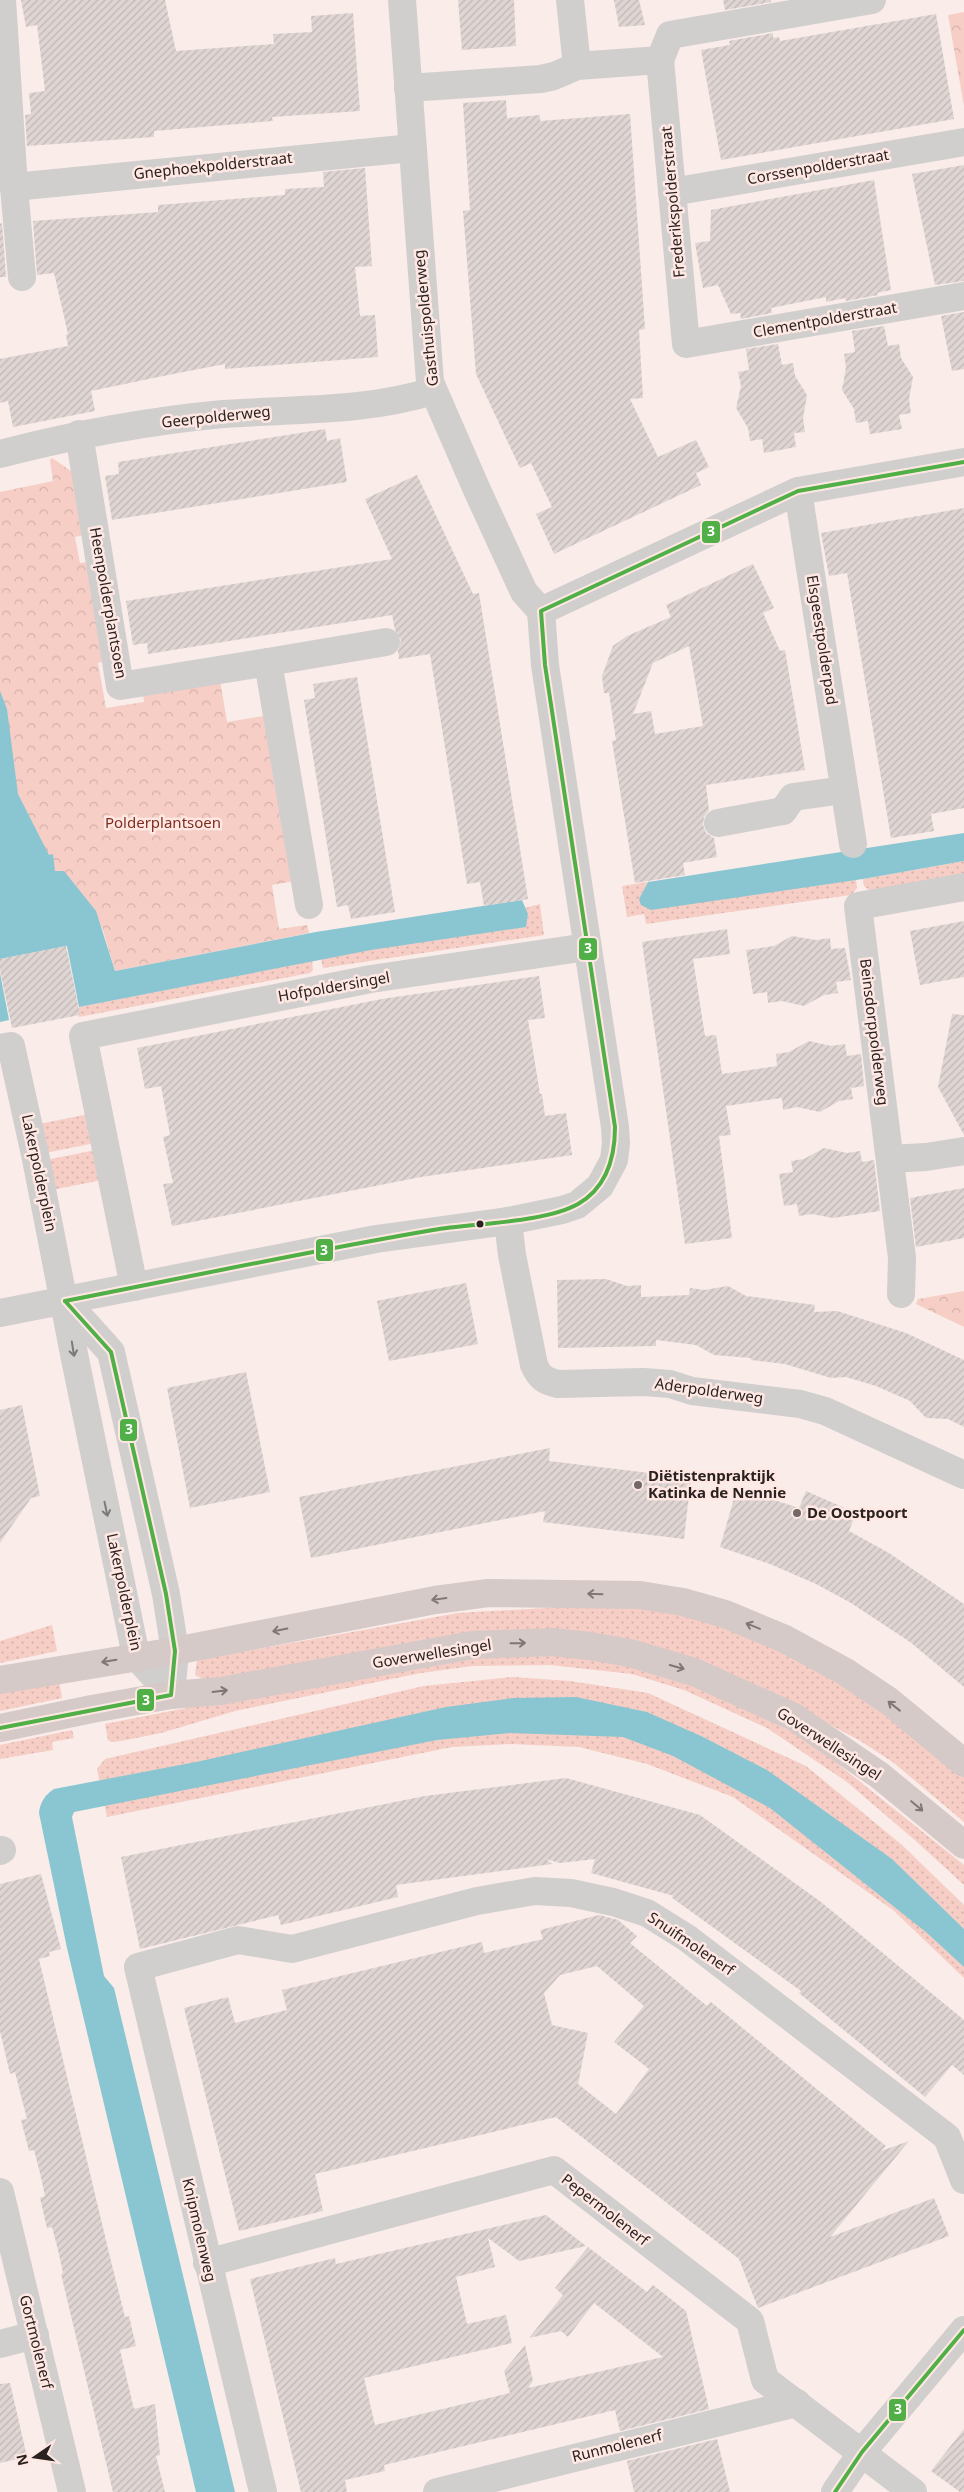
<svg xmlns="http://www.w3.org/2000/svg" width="964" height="2492" viewBox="0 0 964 2492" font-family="'Noto Sans',sans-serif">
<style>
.grass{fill:url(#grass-dots)}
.park{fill:url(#park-crowns)}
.water{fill:#8ac6d1}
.building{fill:url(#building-hatch);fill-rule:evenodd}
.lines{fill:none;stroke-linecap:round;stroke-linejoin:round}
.minor{stroke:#d1cece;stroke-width:28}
.major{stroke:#d5cac8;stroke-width:28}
.bus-1-casing{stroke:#ffe8e3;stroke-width:8}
.bus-1{stroke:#50af46;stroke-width:4}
.oneway{stroke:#7e7877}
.oneway2{stroke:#807674}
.bus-dot{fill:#2a2220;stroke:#ffe8e3;stroke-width:2}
.poi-dot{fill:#726966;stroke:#ffe8e3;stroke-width:2}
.labels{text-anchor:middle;stroke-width:5;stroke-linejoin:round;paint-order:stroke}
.street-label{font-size:15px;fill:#2a2220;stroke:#ffe8e3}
.park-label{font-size:15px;fill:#822c1f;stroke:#ffe8e3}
.poi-label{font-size:15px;font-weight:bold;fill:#2a2220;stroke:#ffe8e3;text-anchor:start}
.line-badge{stroke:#ffe8e3;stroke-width:2}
.badge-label{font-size:14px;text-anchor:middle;font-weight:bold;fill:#fff}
</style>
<defs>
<pattern id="grass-dots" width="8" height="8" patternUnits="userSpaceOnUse" patternTransform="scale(1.25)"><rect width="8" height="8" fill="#f6cec6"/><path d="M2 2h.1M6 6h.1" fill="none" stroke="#d3b1aa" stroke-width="1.8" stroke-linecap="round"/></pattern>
<pattern id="park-crowns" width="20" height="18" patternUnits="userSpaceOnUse" patternTransform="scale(1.25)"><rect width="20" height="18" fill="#f6cec6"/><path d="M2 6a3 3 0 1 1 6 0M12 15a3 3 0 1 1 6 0" fill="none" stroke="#d3b1aa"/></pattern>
<pattern id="building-hatch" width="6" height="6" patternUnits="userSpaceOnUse" patternTransform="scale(1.25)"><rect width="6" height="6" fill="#dfd6d4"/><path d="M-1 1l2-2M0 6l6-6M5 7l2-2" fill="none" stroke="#c0b7b6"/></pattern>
</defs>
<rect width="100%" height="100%" fill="#f9ece9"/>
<g class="grass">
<path d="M964,861V877L873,893L864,886L863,879Z"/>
<path d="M856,880L857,888L851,895L646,924L644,914L627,917L622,886L648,882L639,899Z"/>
<path d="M540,904L544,935L323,968L321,959L527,920L528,914L525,908Z"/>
<path d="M312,961L313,970L310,973L79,1017V1007Z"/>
<path d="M89,1114L95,1143L45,1153L39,1124Z"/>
<path d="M96,1150L102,1180L52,1190L46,1160Z"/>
<path d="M632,1603L691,1614L787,1654L870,1701L964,1777V1822L894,1763L859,1740L746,1681L617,1642L209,1682L195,1675L197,1660L458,1613Z"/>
<path d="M52,1625L57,1651L0,1663V1641Z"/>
<path d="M558,1652L629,1663L692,1681L808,1740L964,1865V1885L917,1842L847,1782L767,1728L684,1690L632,1674L550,1665L472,1666L421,1673L235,1711L161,1733L121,1741L111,1742L108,1740L105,1724L354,1675L480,1654Z"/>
<path d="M513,1677L570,1681L648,1693L806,1766L902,1845L964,1905V1978L893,1910L733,1797L647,1764L579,1747L511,1744L452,1747L107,1817L97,1769L105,1759L424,1686Z"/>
<path d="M59,1680L62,1698L0,1711V1690Z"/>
<path d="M72,1730L74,1738L52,1742L53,1750L0,1759V1745Z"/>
</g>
<g class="park">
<path d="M964,12V106L948,15Z"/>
<path d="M52,458L74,473L84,535L75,537L80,563L89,562L105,661L98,663L106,708L144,702L143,693L220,680L227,722L264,716L295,881L272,885L279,929L307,925L309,933L115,971L102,927L0,948V492L53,481L50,460Z"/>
<path d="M964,1291V1327L916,1304L918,1299Z"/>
</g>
<g class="water">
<path d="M0,691L7,709L18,794L49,855L53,854L55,871H64L96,911L115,971L316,932L522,900L528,914L526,927L371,950L79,1007L67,946L0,959Z"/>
<path d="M964,833V861L863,879L651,910L641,905L639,899L648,882Z"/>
<path d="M0,973L9,1020L0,1022Z"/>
<path d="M576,1697L647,1712L701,1736L767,1770L892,1859L964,1929V1967L927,1933L770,1808L673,1756L623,1737L510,1733L437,1740L74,1812L72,1817L104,1976L114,1988L235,2492H196L67,1948L39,1813C40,1802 45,1795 54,1789L196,1762L446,1707L513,1698Z"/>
</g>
<g class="building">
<path d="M21,0H165L176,51L274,44L273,34L312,32L311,16L353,13L360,111L272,117L273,121L154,131V137L27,146L25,115L31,114L29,93L45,91L37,25L26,27Z"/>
<path d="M458,0H514L516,46L462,50Z"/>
<path d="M614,0H639L645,25L619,27Z"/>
<path d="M723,0H771V2L725,10Z"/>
<path d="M936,14L954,119L721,160L701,50L730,45L729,41L773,33V38L779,37L780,41Z"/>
<path d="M506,100L507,118L540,115V121L630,114L645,329L639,330L643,398L630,399L658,457L696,440L709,467L696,473L701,485L554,554L536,514L552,507L531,463L520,468L476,374L463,211L470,210L463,103Z"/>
<path d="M964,165V281L935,285L912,174Z"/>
<path d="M365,168L372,266L355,267L360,316L375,315L378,357L225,369V364L168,375L91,391L95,411L13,427L8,401L0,403V359L68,346L66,335L68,334L54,273L37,275L33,221L158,212V205L285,195V189L324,187L323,172Z"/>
<path d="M874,180L891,290L877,293L878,295L846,301L845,298L826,302V297L771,308L772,313L741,319L740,313L731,314L718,285L703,288L695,243L710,241L711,210Z"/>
<path d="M2,223L6,277H0V224Z"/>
<path d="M964,312V369L952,371L941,316Z"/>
<path d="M884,326L888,346L899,344L901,358L913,377L909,399L911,413L899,415L902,429L870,434L868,421L856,423L854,409L842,390L846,367L844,354L855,352L852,331Z"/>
<path d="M778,344L782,365L793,363L795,376L807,395L803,418L805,432L794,433L796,447L764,453L762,439L750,441L748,428L736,408L741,386L738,372L749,370L746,349Z"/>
<path d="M325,429L327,441L340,438L347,482L112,520L105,476L119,474L118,462Z"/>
<path d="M417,475L473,594L479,593L528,899L484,906L480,882L467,884L430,654L399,659L398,651L401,640L395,630L392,615L148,654L147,643L133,645L126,601L392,559L365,499Z"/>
<path d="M964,508V808L931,814L934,831L891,838L847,573L829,576L821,533Z"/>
<path d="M753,564L774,608L763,613L780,651L785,650L805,770L706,785L709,810L704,817L703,825L706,833L714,838L717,857L683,863L685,875L635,883L612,741L616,740L609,693H604L602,676L613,646L627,636L671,617L666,605ZM689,646L703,726L655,734L651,711L633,714L653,663Z"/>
<path d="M357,677L395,912L351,919L348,905L337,907L304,700L315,698L313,684Z"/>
<path d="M964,921V977L920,985L910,931Z"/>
<path d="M727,929L730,954L693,959L705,1036L716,1035L722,1074L777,1066L776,1054L789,1052L809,1041L831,1046L845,1044L847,1056L861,1054L864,1086L851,1088L853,1099L839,1101L820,1112L797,1107L783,1110L782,1098L726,1106L731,1135L719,1136L732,1238L685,1244L642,942Z"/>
<path d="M792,936L816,940L830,938L831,949L845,948L851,980L836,982L838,993L824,995L804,1006L782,1001L768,1003L767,992L753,994L746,950L774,946Z"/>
<path d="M66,946L80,1015L12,1028L0,970V959Z"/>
<path d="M539,976L545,1018L528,1020L540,1094H542L545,1116L566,1113L572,1155L421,1177L172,1226L163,1184L173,1183L163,1137L170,1135L161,1086L145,1089L137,1048L382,999Z"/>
<path d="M952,1014L964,1015V1135L938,1087Z"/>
<path d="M824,1148L847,1153L860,1151L862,1162L874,1160L880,1211L833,1218L812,1214L799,1216L797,1204L784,1206L779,1174L793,1172L791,1161L804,1159Z"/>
<path d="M964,1188V1238L916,1247L910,1198Z"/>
<path d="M606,1279L627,1286L641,1285V1297L689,1295L690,1288L704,1290L728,1286L746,1296L815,1305L814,1312L837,1311L906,1333L964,1360V1427L948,1419L926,1418L910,1401L876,1386L846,1377L831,1378L785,1364L751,1360V1358L714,1355L696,1345L656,1340V1346L558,1348L557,1280Z"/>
<path d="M466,1283L478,1344L389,1361L377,1301Z"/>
<path d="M246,1372L270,1492L190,1508L167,1388Z"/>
<path d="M22,1405L40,1496L31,1498L0,1543V1410Z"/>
<path d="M550,1448L549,1461L691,1478L684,1539L543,1522L545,1511L311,1558L299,1497Z"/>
<path d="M737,1488L799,1508L806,1491L856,1513L849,1531L889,1553L964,1604V1687L910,1642L851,1603L816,1584L770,1564L720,1547Z"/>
<path d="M566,1778L700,1815L821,1902L964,2020V2075L952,2065L925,2097L799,1993L801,1991L671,1897L674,1896L591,1873L595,1859L560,1863L546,1859L552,1864L396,1885L398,1897L281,1925L278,1915L140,1949L121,1857L425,1796Z"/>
<path d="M41,1874L61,1949L49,1952L50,1956L39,1959L109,2253L125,2317L129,2316L136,2346L120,2350L134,2409L155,2404L160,2455L156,2456L165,2492H113L61,2274L63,2273L58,2250L52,2227L47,2228L40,2198L45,2196L40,2173L34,2150L29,2151L21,2120L27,2119L21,2096L15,2072L10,2074L0,2031V1884Z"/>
<path d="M599,1915L618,1920L637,1936L630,1943L707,2006L711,2002L886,2146L881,2151L909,2141L830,2237L934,2198L949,2236L758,2308L739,2259L556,2117L315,2174L323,2211L239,2231L184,2008L228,1997L235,2023L287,2010L282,1990L482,1942L484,1953L543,1939L540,1930ZM597,1966L644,2006L614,2042L649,2069L616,2114L578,2084L588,2033L552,2025L544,1993L560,1975Z"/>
<path d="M546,2215L586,2246L519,2261L488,2238L495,2267L456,2277L467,2324L506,2315L512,2343L364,2378L375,2425L510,2393L504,2371L525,2345L533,2381L528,2388L663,2357L594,2303L568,2337L561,2331L529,2338L563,2295L555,2288L588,2247L647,2292L653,2285L686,2311L709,2409L620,2431L615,2410L384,2465L385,2471L345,2480L347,2492H301L250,2279L335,2258L336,2264Z"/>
<path d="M10,2383L27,2457L0,2463V2384Z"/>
<path d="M964,2429V2492H960L931,2471Z"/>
<path d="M717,2439L730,2492H634L627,2461Z"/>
</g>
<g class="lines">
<g class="minor">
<path d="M2,0L14,187L412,148"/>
<path d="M402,0L430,382L477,490L524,592L541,611"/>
<path d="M570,0L577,66"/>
<path d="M660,60L686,344L964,296"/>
<path d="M408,88L541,79L554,76L577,66L660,60L670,35L872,0"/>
<path d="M14,187L22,277"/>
<path d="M672,192L964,142"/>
<path d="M79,434L120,686L268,662L309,905"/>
<path d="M0,454C73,435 148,421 223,414C293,409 366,412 433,391"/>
<path d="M798,491L853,844"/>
<path d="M268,662L386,642"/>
<path d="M718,823L783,811L793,797L844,790"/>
<path d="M0,1048L11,1046L36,1159L75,1359L136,1656L171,1695"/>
<path d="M890,1159L926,1157L964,1151"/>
<path d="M508,1221L512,1255L534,1365C540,1378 545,1381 558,1384L643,1382L670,1384L692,1391L800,1404L825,1411L964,1475"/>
<path d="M134,1287L83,1036L371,979L587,947"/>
<path d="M901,1294L902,1258L858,906L964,887"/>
<path d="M65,1301L111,1352L166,1594L175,1651L171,1695"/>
<path d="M0,1313L376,1239L508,1221L562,1210L577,1205L600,1186L614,1160L616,1143L615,1127L545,665L541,611L798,491L964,462"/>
<path d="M0,1851L2,1850"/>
<path d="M0,2192L72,2492"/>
<path d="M207,2263L554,2170L750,2321L765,2380L913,2492"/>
<path d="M0,2344L35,2335"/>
<path d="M263,2492L138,1967L238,1940L292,1949L477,1901L535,1891L571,1893L613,1902L647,1913L687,1938L947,2137L964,2180"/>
<path d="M437,2492L797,2403"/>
<path d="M835,2492L862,2452L964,2330"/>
</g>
<g class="major">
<path d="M0,1680L175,1651L435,1600L488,1593L640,1595L683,1602L725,1614L785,1639L844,1671L889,1701L964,1763"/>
<path d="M0,1728L92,1709L171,1695L221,1691L472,1645L552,1642L590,1646L630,1653L694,1672L794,1717L879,1775L964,1845"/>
</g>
<defs>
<g id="bus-1">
<path d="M65,1301C188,1277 310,1251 433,1230C473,1223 544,1223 578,1204C606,1188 615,1158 615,1127L545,665L541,611L798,491L964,462"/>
<path d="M0,1728L171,1695L175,1651L166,1594L111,1352L65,1301"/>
<path d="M835,2492L862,2452L964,2330"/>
</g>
</defs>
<use href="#bus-1" class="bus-1-casing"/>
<use href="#bus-1" class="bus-1"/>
</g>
<defs><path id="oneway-shaft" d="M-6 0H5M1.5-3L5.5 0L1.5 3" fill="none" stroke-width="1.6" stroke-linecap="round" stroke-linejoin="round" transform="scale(1.25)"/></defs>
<g class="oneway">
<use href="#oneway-shaft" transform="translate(73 1349) rotate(81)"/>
<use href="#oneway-shaft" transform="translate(106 1509) rotate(78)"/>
</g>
<g class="oneway2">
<use href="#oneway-shaft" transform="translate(595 1594) rotate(-178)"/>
<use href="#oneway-shaft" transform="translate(439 1599) rotate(172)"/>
<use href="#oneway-shaft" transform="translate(753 1626) rotate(-158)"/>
<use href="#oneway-shaft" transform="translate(280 1630) rotate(169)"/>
<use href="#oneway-shaft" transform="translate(518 1643) rotate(-1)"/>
<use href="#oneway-shaft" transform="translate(109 1661) rotate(171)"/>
<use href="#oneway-shaft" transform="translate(677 1667) rotate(16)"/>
<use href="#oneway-shaft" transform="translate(220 1691) rotate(-7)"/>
<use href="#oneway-shaft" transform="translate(894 1706) rotate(-142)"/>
<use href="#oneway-shaft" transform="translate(917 1806) rotate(40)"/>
</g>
<circle class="bus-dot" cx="480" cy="1224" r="4.5"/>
<g class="poi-dot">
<circle cx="638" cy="1485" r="5"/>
<circle cx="797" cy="1513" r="5"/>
</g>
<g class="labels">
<g class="street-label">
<text transform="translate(213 166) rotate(-6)" y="5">Gnephoekpolderstraat</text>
<text transform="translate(818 167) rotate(-10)" y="5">Corssenpolderstraat</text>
<text transform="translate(673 202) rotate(-95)" y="5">Frederikspolderstraat</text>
<text transform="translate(426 318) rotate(-96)" y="5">Gasthuispolderweg</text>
<text transform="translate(825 320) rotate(-10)" y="5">Clementpolderstraat</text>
<text transform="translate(216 417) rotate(-6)" y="5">Geerpolderweg</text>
<text transform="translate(108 603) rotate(80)" y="5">Heenpolderplantsoen</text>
<text transform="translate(822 640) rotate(81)" y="5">Elsgeestpolderpad</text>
<text transform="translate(334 987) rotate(-10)" y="5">Hofpoldersingel</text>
<text transform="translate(874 1032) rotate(83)" y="5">Beinsdorppolderweg</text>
<text transform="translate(39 1173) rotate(78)" y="5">Lakerpolderplein</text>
<text transform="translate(709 1391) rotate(8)" y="5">Aderpolderweg</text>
<text transform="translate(124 1592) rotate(78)" y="5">Lakerpolderplein</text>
<text transform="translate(432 1654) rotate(-9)" y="5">Goverwellesingel</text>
<text transform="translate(829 1744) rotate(33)" y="5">Goverwellesingel</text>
<text transform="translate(691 1944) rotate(34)" y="5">Snuifmolenerf</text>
<text transform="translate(605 2210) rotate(38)" y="5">Pepermolenerf</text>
<text transform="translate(199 2230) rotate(77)" y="5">Knipmolenweg</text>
<text transform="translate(36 2342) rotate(76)" y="5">Gortmolenerf</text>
<text transform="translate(617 2446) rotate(-14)" y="5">Runmolenerf</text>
</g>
<g class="park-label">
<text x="163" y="828">Polderplantsoen</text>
</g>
<g class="poi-label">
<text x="648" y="1481">Diëtistenpraktijk<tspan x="648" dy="17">Katinka de Nennie</tspan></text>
<text x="807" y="1518">De Oostpoort</text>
</g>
</g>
<g class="line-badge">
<rect x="701" y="520" width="20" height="24" rx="5" fill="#50af46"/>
<rect x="578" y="937" width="20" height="24" rx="5" fill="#50af46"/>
<rect x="315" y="1238" width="19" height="24" rx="5" fill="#50af46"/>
<rect x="119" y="1418" width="19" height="24" rx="5" fill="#50af46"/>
<rect x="136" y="1688" width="19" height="24" rx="5" fill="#50af46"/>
<rect x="888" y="2398" width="19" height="24" rx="5" fill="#50af46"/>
</g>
<g class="badge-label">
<text x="711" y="536">3</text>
<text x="588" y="953">3</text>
<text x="324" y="1255">3</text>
<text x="129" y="1434">3</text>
<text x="146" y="1705">3</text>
<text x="898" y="2414">3</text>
</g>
<g transform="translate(35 2457) rotate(257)" stroke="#ffe8e3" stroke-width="4" paint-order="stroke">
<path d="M0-4L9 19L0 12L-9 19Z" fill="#2a2220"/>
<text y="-8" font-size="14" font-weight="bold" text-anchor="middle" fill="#2a2220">N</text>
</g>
</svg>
